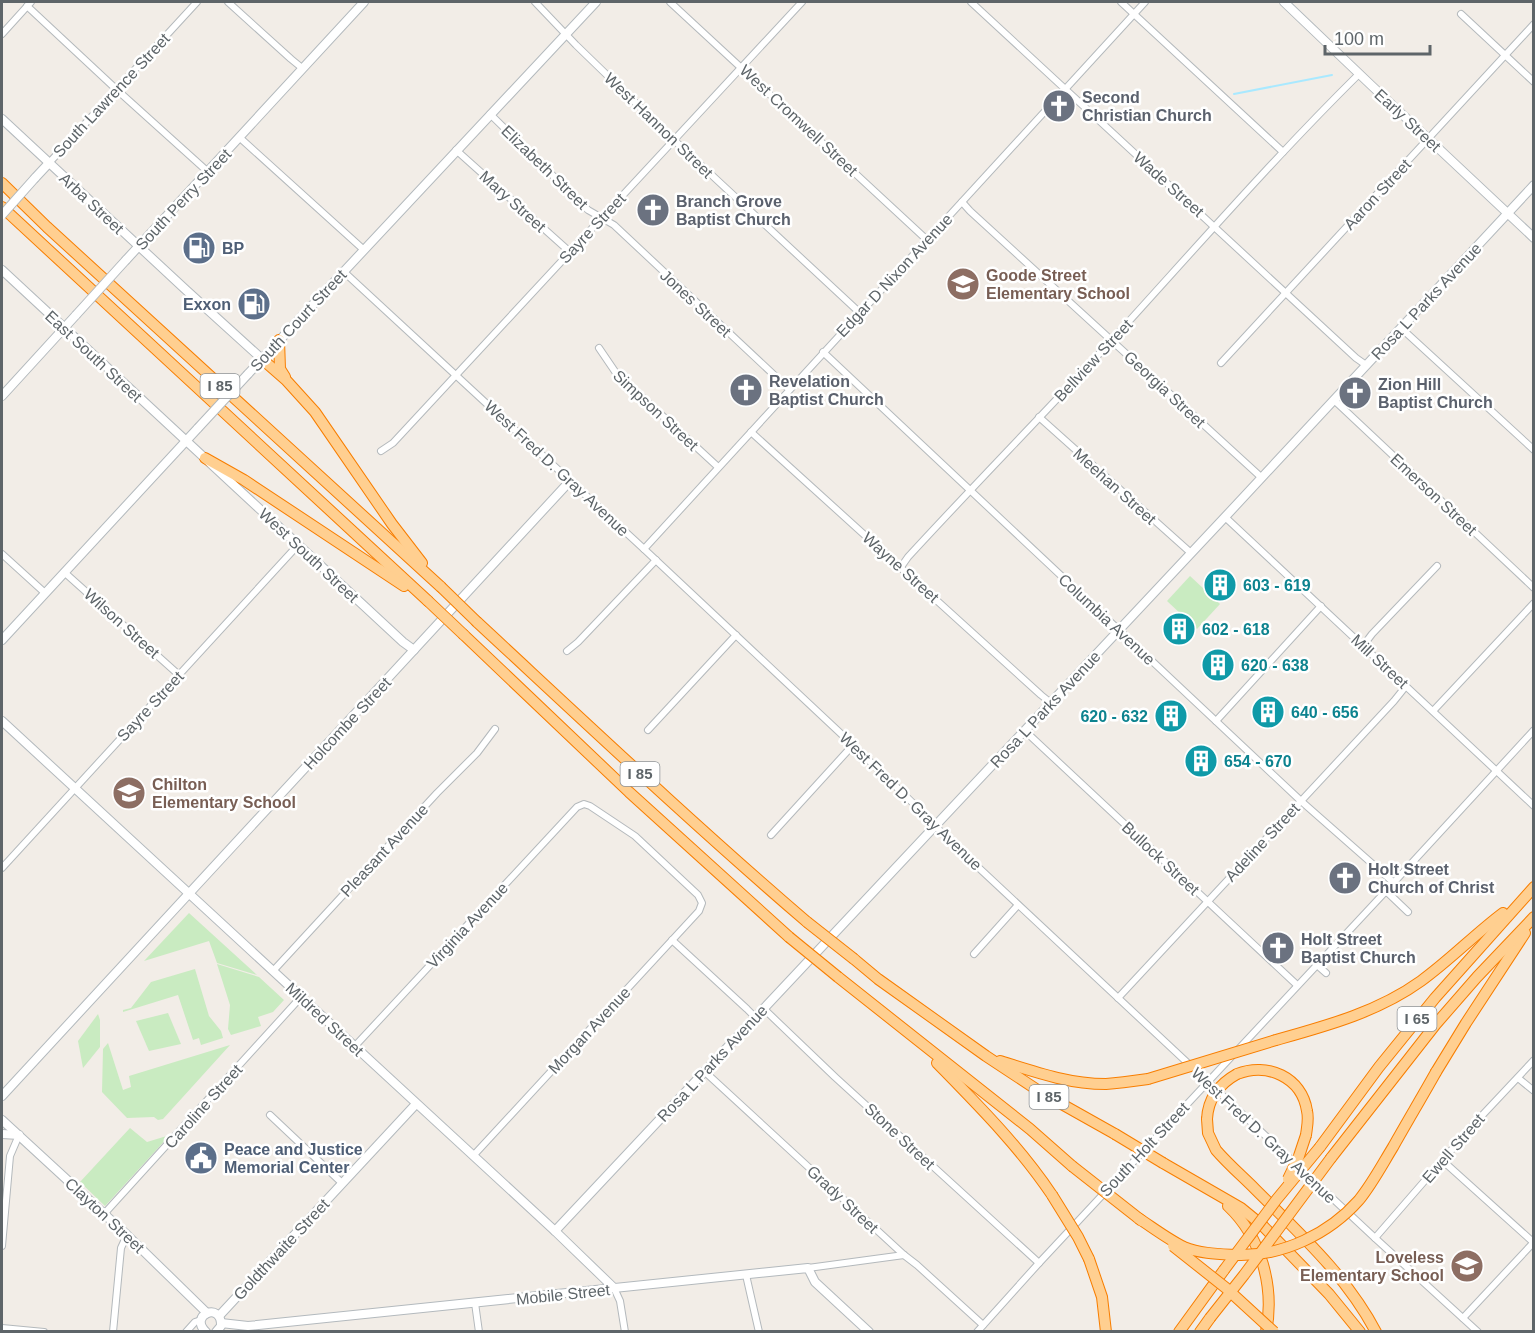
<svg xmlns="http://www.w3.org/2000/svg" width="1535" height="1333" viewBox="0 0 1535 1333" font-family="Arial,sans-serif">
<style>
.green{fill:#c9ebc1}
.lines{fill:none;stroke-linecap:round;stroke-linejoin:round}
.stream{stroke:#a9e9ff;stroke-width:2}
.street-casing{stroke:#b4b9bc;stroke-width:8}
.secondary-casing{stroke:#b3b9bd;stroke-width:10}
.highway-casing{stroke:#f87e00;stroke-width:12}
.street{stroke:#fff;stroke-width:6}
.secondary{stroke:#fff;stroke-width:8}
.highway{stroke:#ffcf90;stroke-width:10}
.secondary-bridge-casing{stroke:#b3b9bd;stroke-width:10;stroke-linecap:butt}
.highway-bridge-casing{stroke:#f87e00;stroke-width:12;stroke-linecap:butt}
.secondary-bridge{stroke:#fff;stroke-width:8}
.highway-bridge{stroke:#ffcf90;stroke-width:10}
.labels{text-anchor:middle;stroke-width:5;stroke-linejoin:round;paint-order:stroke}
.shield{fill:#fff;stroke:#8e9396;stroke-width:1.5}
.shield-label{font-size:15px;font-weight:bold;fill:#5e6569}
.street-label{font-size:16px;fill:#5e6569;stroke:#fff}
.worship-label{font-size:16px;font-weight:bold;fill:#5b616d;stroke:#fff;text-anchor:start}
.service-label{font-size:16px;font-weight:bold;fill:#4e5e75;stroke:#fff;text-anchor:start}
.education-label{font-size:16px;font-weight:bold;fill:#785e54;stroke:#fff;text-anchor:start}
.culture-label{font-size:16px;font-weight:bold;fill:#0d838f;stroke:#fff;text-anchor:start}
</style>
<rect width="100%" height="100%" fill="#f2ede7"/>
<g class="green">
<path d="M1190,576L1220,604L1197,629L1167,601Z"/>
<path d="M189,913L257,975L217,963L209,941L144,961Z"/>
<path d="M217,964L259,977L284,1000L273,1012L258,1017L261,1026L231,1035L228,1029L230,1005Z"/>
<path d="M195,969L209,1016L221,1031L223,1038L201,1045L199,1038L193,1040L178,995L123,1012V1010L131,1008L151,982Z"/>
<path d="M168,1013L181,1044L149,1051L136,1021Z"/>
<path d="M98,1014L100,1020V1047L83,1068L78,1041Z"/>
<path d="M108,1043L123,1090L131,1087L129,1076L230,1045L163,1119L158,1120L154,1117L127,1118L102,1092L103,1049Z"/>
<path d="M130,1128L147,1142L170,1135L105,1206L80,1182Z"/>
</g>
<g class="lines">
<path class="stream" d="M1234,94L1332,75"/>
<defs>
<g id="street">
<path d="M228,2L291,59L302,68"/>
<path d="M535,2L576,45L674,140L859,312"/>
<path d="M670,2L926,239"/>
<path d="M971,2L1356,358L1366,365"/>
<path d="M1121,2L1283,152"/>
<path d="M27,6L116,89L207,171"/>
<path d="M1461,14L1534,82"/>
<path d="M2,34L31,2"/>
<path d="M490,114L588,210L614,225L789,389"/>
<path d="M239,137L364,250"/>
<path d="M456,150L570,252"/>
<path d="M49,163L197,2"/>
<path d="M962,202L970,211L1262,478"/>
<path d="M343,271L644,549L853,745L918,808L949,840L1375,1238L1478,1332"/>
<path d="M1401,328L1534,450"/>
<path d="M599,348L616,373L718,467"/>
<path d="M823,352L1301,801L1393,882"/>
<path d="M1221,363L1534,24"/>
<path d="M1334,400L1534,588"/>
<path d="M1039,417L1191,553"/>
<path d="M751,432L1041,695L1051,703"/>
<path d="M381,451L393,443L802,2"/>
<path d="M1225,517L1534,806"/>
<path d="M644,549L1145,2"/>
<path d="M2,554L45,593"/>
<path d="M901,567L908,557C975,484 1044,414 1111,341C1193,251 1273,159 1359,74"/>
<path d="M64,572L179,675"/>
<path d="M1363,646L1372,634L1437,566"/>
<path d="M567,651L578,642L656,560"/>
<path d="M1433,711L1534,603"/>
<path d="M1216,721L1321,606"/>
<path d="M648,730L736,635"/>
<path d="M1025,731L1297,985"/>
<path d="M771,835L853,745"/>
<path d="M2,868L298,545"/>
<path d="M1386,891L1408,912"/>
<path d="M672,940L747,1009L755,1017"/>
<path d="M974,954L1018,905"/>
<path d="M1317,965L1326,973"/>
<path d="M273,971L437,793L477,753L495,729"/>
<path d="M1118,998L1394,701L1406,686"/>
<path d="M764,1009L835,1077L1039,1263"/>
<path d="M355,1046L577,807L584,804L590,806L635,836L698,895L702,903L699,911L473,1156"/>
<path d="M704,1071L904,1255L917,1265L983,1325"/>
<path d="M1518,1078L1534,1091"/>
<path d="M270,1115L342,1183"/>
<path d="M1443,1161L1533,1242"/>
<path d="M104,1214L301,997"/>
<path d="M1375,1238L1474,1124L1534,1060"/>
<path d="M2,1246L10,1156L19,1135"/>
<path d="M808,1268L904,1255"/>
<path d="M746,1275L759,1332"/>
<path d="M614,1288L620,1301L625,1332"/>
<path d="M475,1303L479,1332"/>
<path d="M1463,1318L1534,1242"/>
<path d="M2,1328L44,1332"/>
<path d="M113,1332L121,1248L127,1235"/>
<path d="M186,1332L195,1322L201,1320"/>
<path d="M977,1332L1039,1263L1386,891L1534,730"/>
</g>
<g id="secondary">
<path d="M1284,2L1372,86L1534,238"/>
<path d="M2,119L186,290L262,359"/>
<path d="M35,178L49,163"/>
<path d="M126,260L364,2"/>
<path d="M2,270C135,394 269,518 403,642L414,650"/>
<path d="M248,374L596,2"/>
<path d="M2,396L76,315"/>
<path d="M2,640L198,428"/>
<path d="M2,721L555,1231L614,1288"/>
<path d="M2,1096L570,481"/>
<path d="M2,1120L127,1235L207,1313"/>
<path d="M2,1134L19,1135"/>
<path d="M555,1231L1225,517L1534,185"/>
<path d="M219,1316L416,1104"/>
<path d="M221,1323L248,1326L808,1268L815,1282L869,1332"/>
<path d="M206,1332C188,1315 222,1301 221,1326L216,1332"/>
</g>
<g id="highway">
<path d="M2,183L47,227L441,587"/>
<path d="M2,207L428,601"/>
<path d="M279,340L280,369L285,377"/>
<path d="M262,359L286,380L315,412L392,524L422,563"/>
<path d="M205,458L244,480L404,586"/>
<path d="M477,622C586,723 694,825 807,922"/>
<path d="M464,635L629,792L789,937"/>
<path d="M854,959L878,979L986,1056L1042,1093L1115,1134"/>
<path d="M838,977L1030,1129L1072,1166"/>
<path d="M1276,1040C1326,1026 1378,1012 1421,981C1450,960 1475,934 1503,913"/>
<path d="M1000,1061C1035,1072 1069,1084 1106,1084C1120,1083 1134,1081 1148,1079"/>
<path d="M937,1063C978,1105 1019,1146 1052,1195"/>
<path d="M1436,1072L1466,1023L1525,933"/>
<path d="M1237,1074C1267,1062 1302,1077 1307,1111C1309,1119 1307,1127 1306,1135"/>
<path d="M1207,1119L1208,1133L1216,1150C1228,1164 1242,1176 1255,1189C1299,1233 1346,1275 1376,1332"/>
<path d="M1320,1147L1379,1067L1435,998L1534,887"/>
<path d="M1331,1158L1436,1024L1477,977L1534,917"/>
<path d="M1163,1163L1241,1208L1263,1226L1329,1294L1360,1332"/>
<path d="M1228,1206C1261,1237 1275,1287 1266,1332"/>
<path d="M1089,1259L1102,1297L1106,1332"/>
<path d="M1179,1332L1224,1270"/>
<path d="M1200,1332L1210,1318"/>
</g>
</defs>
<use href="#street" class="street-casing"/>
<use href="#secondary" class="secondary-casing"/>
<use href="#highway" class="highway-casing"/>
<use href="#street" class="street"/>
<use href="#secondary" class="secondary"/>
<use href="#highway" class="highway"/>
<defs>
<g id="secondary-bridge">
<path d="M2,215L35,178"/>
<path d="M76,315L126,260"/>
<path d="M198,428L248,374"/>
</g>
<g id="highway-bridge">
<path d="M441,587L477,622"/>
<path d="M428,601L464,635"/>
<path d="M807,922L854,959"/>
<path d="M789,937L838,977"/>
<path d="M1148,1079L1276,1040"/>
<path d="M1207,1119C1208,1099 1219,1084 1237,1074"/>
<path d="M1115,1134L1163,1163"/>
<path d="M1072,1166L1142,1221"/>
<path d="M1288,1179L1299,1156L1306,1135"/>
<path d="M1052,1195L1078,1237L1089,1259"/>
<path d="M1138,1218C1152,1227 1169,1240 1184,1247C1201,1254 1220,1254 1238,1255C1283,1256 1329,1234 1359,1200C1372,1184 1382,1165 1393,1147C1407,1122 1422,1097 1436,1072"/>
<path d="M1173,1246L1226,1288L1274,1332"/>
<path d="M1224,1270L1277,1199L1320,1147"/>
<path d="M1210,1318L1244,1275L1331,1158"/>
</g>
</defs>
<use href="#secondary-bridge" class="secondary-bridge-casing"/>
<use href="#highway-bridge" class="highway-bridge-casing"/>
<use href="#secondary-bridge" class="secondary-bridge"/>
<use href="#highway-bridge" class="highway-bridge"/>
</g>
<defs>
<symbol id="church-disc" viewBox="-11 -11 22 22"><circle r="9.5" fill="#6b7280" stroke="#fff"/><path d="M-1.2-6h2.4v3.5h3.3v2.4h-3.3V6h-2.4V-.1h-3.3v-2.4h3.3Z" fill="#fff"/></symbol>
<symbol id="fuel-disc" viewBox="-11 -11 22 22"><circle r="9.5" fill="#5c6f8a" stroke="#fff"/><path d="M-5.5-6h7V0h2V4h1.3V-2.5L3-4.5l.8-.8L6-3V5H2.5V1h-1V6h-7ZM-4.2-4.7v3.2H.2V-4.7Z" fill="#fff"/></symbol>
<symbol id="school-disc" viewBox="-11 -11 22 22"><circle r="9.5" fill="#8d6e63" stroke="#fff"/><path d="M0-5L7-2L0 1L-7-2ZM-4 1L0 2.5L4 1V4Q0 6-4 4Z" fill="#fff"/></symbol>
<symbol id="building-disc" viewBox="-11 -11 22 22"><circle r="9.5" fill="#0f9aa8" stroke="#fff"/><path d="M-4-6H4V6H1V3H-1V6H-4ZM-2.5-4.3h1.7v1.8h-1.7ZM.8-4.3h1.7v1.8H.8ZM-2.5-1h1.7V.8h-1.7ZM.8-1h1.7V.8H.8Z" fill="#fff"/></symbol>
<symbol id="civic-disc" viewBox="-11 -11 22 22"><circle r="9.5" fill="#5c6f8a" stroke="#fff"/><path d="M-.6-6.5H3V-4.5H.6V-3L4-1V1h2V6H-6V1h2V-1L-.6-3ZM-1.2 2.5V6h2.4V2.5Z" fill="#fff"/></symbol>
</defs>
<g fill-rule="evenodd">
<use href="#church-disc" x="1040" y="87" width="38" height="38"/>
<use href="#church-disc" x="634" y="191" width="38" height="38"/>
<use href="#fuel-disc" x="180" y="229" width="38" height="38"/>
<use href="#school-disc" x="944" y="265" width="38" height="38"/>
<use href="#fuel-disc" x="235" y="285" width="38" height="38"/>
<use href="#church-disc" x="727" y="371" width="38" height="38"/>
<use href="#church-disc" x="1336" y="374" width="38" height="38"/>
<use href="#building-disc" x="1201" y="566" width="38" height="38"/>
<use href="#building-disc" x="1160" y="610" width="38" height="38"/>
<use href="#building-disc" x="1199" y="646" width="38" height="38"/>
<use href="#building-disc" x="1249" y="693" width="38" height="38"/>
<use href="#building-disc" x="1152" y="697" width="38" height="38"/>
<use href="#building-disc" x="1182" y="742" width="38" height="38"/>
<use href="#school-disc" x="110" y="774" width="38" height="38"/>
<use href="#church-disc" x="1326" y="859" width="38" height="38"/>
<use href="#church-disc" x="1259" y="929" width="38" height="38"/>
<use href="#civic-disc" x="182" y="1139" width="38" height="38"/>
<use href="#school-disc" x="1448" y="1247" width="38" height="38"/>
</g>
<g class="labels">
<g class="shield">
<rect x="200.5" y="374" width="39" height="24" rx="4.5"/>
<rect x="620.5" y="762" width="39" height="24" rx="4.5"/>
<rect x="1397.5" y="1007" width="39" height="24" rx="4.5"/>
<rect x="1029.5" y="1085" width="39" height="24" rx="4.5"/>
</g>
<g class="shield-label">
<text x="220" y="391">I 85</text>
<text x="640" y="779">I 85</text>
<text x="1417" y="1024">I 65</text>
<text x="1049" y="1102">I 85</text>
</g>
<g class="street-label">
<text transform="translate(111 95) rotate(-47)" y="6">South Lawrence Street</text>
<text transform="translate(799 120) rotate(43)" y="6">West Cromwell Street</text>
<text transform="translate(1408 120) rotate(43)" y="6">Early Street</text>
<text transform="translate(659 125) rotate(44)" y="6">West Hannon Street</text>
<text transform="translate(545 167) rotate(44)" y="6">Elizabeth Street</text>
<text transform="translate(1169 184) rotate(42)" y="6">Wade Street</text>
<text transform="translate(1377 194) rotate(-47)" y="6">Aaron Street</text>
<text transform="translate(183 199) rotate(-47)" y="6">South Perry Street</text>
<text transform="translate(513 201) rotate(42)" y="6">Mary Street</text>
<text transform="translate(92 203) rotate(43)" y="6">Arba Street</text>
<text transform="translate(592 228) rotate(-47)" y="6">Sayre Street</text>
<text transform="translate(894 275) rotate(-47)" y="6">Edgar D Nixon Avenue</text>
<text transform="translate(1426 301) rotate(-47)" y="6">Rosa L Parks Avenue</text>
<text transform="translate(696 303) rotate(43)" y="6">Jones Street</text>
<text transform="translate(298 320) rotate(-47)" y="6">South Court Street</text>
<text transform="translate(94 356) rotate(43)" y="6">East South Street</text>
<text transform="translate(1093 360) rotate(-47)" y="6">Bellview Street</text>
<text transform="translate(1165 389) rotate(43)" y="6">Georgia Street</text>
<text transform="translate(656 410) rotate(43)" y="6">Simpson Street</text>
<text transform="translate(557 468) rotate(43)" y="6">West Fred D. Gray Avenue</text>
<text transform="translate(1115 486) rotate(42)" y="6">Meehan Street</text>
<text transform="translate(1434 494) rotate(43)" y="6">Emerson Street</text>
<text transform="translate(309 555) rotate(43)" y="6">West South Street</text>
<text transform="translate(901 567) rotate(42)" y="6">Wayne Street</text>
<text transform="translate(1107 619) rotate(43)" y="6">Columbia Avenue</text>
<text transform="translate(122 623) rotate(42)" y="6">Wilson Street</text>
<text transform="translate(1380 661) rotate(43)" y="6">Mill Street</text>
<text transform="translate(150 706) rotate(-47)" y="6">Sayre Street</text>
<text transform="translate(1045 709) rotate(-47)" y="6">Rosa L Parks Avenue</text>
<text transform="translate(347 723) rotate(-47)" y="6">Holcombe Street</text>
<text transform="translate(911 801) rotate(44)" y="6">West Fred D. Gray Avenue</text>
<text transform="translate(1262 842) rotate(-47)" y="6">Adeline Street</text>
<text transform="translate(384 850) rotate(-47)" y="6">Pleasant Avenue</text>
<text transform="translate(1161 858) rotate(43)" y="6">Bullock Street</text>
<text transform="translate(467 925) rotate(-47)" y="6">Virginia Avenue</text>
<text transform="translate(325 1019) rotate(43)" y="6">Mildred Street</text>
<text transform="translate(589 1030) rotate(-47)" y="6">Morgan Avenue</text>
<text transform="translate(712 1063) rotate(-47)" y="6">Rosa L Parks Avenue</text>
<text transform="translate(203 1106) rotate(-48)" y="6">Caroline Street</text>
<text transform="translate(1264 1135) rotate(43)" y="6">West Fred D. Gray Avenue</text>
<text transform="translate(900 1136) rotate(43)" y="6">Stone Street</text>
<text transform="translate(1453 1148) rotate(-49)" y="6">Ewell Street</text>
<text transform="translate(1144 1149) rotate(-47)" y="6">South Holt Street</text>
<text transform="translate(843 1199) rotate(43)" y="6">Grady Street</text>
<text transform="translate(105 1215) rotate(43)" y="6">Clayton Street</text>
<text transform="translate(281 1249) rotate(-47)" y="6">Goldthwaite Street</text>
<text transform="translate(563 1294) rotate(-6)" y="6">Mobile Street</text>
</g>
<g class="worship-label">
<text x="1082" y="103">Second<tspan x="1082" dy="18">Christian Church</tspan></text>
<text x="676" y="207">Branch Grove<tspan x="676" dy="18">Baptist Church</tspan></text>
<text x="769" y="387">Revelation<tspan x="769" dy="18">Baptist Church</tspan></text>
<text x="1378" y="390">Zion Hill<tspan x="1378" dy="18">Baptist Church</tspan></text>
<text x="1368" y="875">Holt Street<tspan x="1368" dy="18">Church of Christ</tspan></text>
<text x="1301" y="945">Holt Street<tspan x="1301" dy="18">Baptist Church</tspan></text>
</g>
<g class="service-label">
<text x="222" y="254">BP</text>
<text x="231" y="310" text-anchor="end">Exxon</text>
<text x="224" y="1155">Peace and Justice<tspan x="224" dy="18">Memorial Center</tspan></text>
</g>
<g class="education-label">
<text x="986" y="281">Goode Street<tspan x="986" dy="18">Elementary School</tspan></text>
<text x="152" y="790">Chilton<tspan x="152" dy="18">Elementary School</tspan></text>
<text x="1444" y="1263" text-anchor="end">Loveless<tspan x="1444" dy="18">Elementary School</tspan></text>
</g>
<g class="culture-label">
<text x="1243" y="591">603 - 619</text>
<text x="1202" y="635">602 - 618</text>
<text x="1241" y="671">620 - 638</text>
<text x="1291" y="718">640 - 656</text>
<text x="1148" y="722" text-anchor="end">620 - 632</text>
<text x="1224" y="767">654 - 670</text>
</g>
</g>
<rect width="1535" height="1333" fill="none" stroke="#5e6569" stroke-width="6"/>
<path d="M1325 45v9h105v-9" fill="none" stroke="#5e6569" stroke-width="3"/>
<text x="1334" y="45" font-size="18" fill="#5e6569" stroke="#ffffff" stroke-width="4.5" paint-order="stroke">100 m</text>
</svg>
